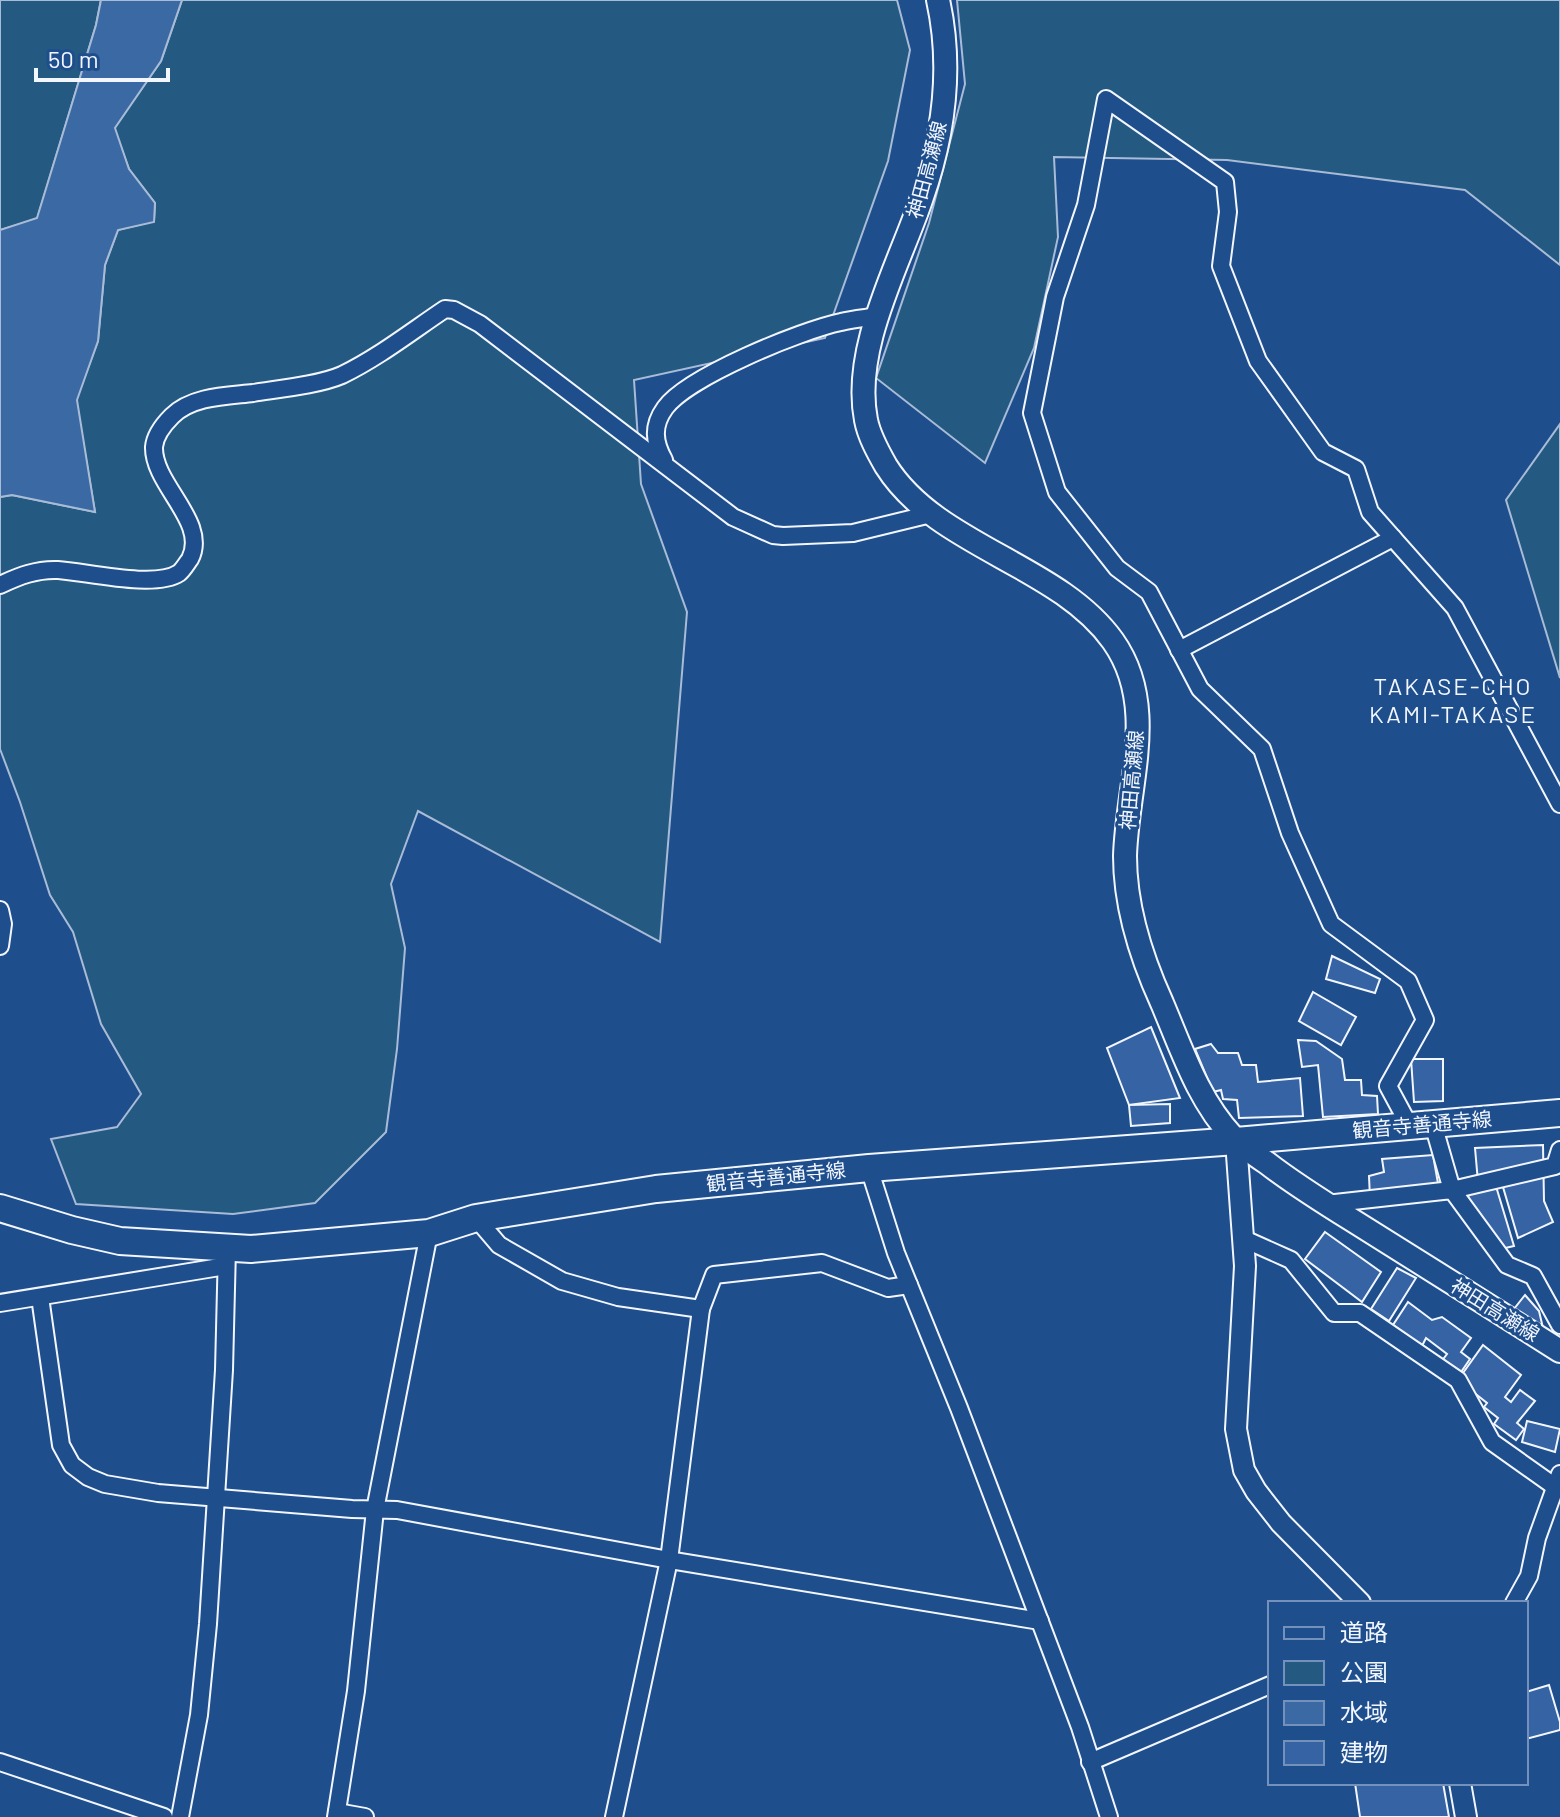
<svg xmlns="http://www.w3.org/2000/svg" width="1560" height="1817" viewBox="0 0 1560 1817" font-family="Barlow,'Noto Sans JP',sans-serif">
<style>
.green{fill:#245a82;stroke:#a8bbd7;stroke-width:2}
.water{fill:#3b69a3;stroke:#a8bbd7;stroke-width:2}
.building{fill:#3563a3;stroke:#f2f6ff;stroke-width:2}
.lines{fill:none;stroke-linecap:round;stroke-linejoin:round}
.minor-casing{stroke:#f2f6ff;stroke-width:20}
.tertiary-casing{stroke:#f2f6ff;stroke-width:24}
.secondary-casing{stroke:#f2f6ff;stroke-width:26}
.primary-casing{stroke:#f2f6ff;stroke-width:30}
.minor{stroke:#1f4e8c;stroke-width:16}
.tertiary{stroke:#1f4e8c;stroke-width:20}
.secondary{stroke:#1f4e8c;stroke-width:22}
.primary{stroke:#1f4e8c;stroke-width:26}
.labels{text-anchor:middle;stroke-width:6;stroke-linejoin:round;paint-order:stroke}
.street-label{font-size:20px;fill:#f2f6ff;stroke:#1f4e8c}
.quarter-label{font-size:24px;letter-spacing:2px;fill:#f2f6ff;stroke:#1f4e8c}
</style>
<rect width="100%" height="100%" fill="#1f4e8c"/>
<g class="green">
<path d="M0,0H101L96,25L37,219L0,230Z"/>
<path d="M182,0H897L910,50L888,161L825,338L634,380L641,484L687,612L660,942L418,811L391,884L405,948L397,1049L386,1132L315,1203L233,1214L76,1204L51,1139L117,1127L141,1094L101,1024L73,932L50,895L20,802L0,749V497L12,495L95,512L76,400L98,341L105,265L118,230L154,221L155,203L129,169L114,128L161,61Z"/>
<path d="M957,0H1560V265L1465,190L1227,160L1054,157L1058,237L1034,348L985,463L876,378L929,223L965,84Z"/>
<path d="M1560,424V678L1506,500Z"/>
</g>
<path class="water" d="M101,0H182L161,61L115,128L129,169L155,203L154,222L118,230L105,265L98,341L77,400L95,512L12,495L0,497V230L37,218L96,25Z"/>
<g class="building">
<path d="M1332,956L1380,979L1375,993L1326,979Z"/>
<path d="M1313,992L1356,1017L1341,1045L1299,1021Z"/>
<path d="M1151,1027L1180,1098L1129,1105L1107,1048Z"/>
<path d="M1298,1040L1316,1041L1342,1059L1345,1080H1361L1362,1095L1377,1096L1378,1114L1323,1117L1318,1065L1302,1067Z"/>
<path d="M1211,1044L1218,1053H1238L1242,1065H1256L1258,1082L1300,1078L1303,1116L1239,1118L1237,1100L1223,1099L1221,1090L1213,1092L1195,1049Z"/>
<path d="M1411,1059H1443V1101L1414,1102Z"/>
<path d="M1170,1104V1123L1131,1126L1129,1105Z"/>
<path d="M1543,1145L1544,1201L1553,1222L1518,1238L1503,1187L1507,1179L1478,1182L1475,1148Z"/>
<path d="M1433,1155L1439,1189L1370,1198L1369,1176L1384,1172L1382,1159Z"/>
<path d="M1495,1183L1514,1246L1488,1252L1467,1193Z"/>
<path d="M1325,1232L1381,1272L1362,1302L1305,1259Z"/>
<path d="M1397,1268L1416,1278L1389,1321L1371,1309Z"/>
<path d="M1525,1295L1539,1311L1543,1328L1514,1309Z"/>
<path d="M1408,1302L1432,1320L1442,1317L1471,1338L1461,1352L1470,1359L1459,1375L1441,1362L1447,1354L1426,1338L1422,1346L1393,1325Z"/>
<path d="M1483,1345L1521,1375L1505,1397L1511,1402L1520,1390L1535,1401L1517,1423L1524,1429L1516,1440L1494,1424L1498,1418L1484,1407L1487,1403L1458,1380Z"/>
<path d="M1527,1421L1560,1429L1555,1452L1522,1442Z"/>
<path d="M1549,1685L1560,1722V1730L1526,1739V1692Z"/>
<path d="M1355,1783H1443L1449,1817H1360Z"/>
</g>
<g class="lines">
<defs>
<g id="minor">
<path d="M664,460C654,442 652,426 665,408C687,377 802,330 841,322C853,319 866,318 878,316"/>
<path d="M0,585C19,576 37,569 58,570C87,572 155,589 179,573C183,570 187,563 190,559C209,522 153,485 154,447C155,435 164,424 172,416C192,396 227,396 253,393C278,389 319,385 342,375C379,357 412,331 445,309L454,310L480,324L733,517L773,535L783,536L853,533L931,514"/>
<path d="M1179,650L1393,538"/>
<path d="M0,910L3,924L0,946"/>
<path d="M1433,1124L1452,1190L1555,1166L1560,1150"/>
<path d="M1409,1125L1388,1086L1425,1020L1408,981L1331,924L1290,833L1262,749L1200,689L1149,592L1117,568L1057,492L1032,413L1055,297L1086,205L1106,99L1225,182L1228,212L1221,266L1258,361L1323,452L1356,469L1370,512L1455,608L1560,804"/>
<path d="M869,1168L896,1253L959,1408L1080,1727L1109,1817"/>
<path d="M1326,1204L1452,1190L1507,1265L1533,1276L1560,1325"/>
<path d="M476,1218L499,1245L562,1281L618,1297L701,1309"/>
<path d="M1244,1239L1291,1260L1334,1313H1360L1458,1380L1492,1442L1554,1486"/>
<path d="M40,1297L61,1445L72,1465L88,1477L105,1484L158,1493L352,1509L397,1510L669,1560L1040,1621"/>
<path d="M0,1303L226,1266"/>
<path d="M1514,1603L1529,1576L1537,1538L1560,1474"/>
<path d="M0,1762L164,1817"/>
<path d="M1090,1762L1270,1685"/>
<path d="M337,1812L365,1817"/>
<path d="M180,1817L199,1715L208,1624L224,1370L227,1248"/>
<path d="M336,1817L356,1691L375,1510L429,1233"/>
<path d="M614,1817L669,1560L701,1309L714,1275L822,1263L888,1288L909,1285"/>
</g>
<g id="tertiary">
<path d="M1236,1141L1245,1266L1236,1429L1244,1470L1256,1491L1281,1523L1360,1603"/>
<path d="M1460,1783L1466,1817"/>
</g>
<path id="secondary" d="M938,0C953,68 944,135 921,200C898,267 852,349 866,420C869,436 878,452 886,466C937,547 1058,564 1113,641C1159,706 1127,784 1125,856C1125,908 1141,957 1162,1003C1182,1050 1198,1100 1233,1137C1243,1147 1255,1155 1267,1163C1294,1184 1323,1202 1352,1220C1421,1263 1491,1307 1560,1351"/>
<path id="primary" d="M0,1208L72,1230L120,1241L251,1249L429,1233L476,1218L656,1189L869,1168L1236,1141L1560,1113"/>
</defs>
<use href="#minor" class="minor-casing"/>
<use href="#tertiary" class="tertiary-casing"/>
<use href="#secondary" class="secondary-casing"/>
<use href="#primary" class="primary-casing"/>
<use href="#minor" class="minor"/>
<use href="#tertiary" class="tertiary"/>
<use href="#secondary" class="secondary"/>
<use href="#primary" class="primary"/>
</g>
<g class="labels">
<g class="street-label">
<text transform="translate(927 170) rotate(-75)" y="7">神田高瀬線</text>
<text transform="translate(1132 780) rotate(-85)" y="7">神田高瀬線</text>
<text transform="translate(1422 1125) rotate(-5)" y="7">観音寺善通寺線</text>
<text transform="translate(776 1177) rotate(-6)" y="7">観音寺善通寺線</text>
<text transform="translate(1495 1310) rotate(32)" y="7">神田高瀬線</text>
</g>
<g class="quarter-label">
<text x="1453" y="695">TAKASE-CHO<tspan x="1453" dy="28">KAMI-TAKASE</tspan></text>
</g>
</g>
<rect x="1268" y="1601" width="260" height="184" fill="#1f4e8c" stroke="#7391ba" stroke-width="2"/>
<rect x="1284" y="1627" width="40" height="12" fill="#1f4e8c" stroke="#7391ba" stroke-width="2"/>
<text x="1340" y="1641" font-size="24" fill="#f2f6ff">道路</text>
<rect x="1284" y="1661" width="40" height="24" fill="#245a82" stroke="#7391ba" stroke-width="2"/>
<text x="1340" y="1681" font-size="24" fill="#f2f6ff">公園</text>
<rect x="1284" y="1701" width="40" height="24" fill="#3b69a3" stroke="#7391ba" stroke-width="2"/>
<text x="1340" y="1721" font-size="24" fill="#f2f6ff">水域</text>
<rect x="1284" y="1741" width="40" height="24" fill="#3563a3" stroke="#7391ba" stroke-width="2"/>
<text x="1340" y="1761" font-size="24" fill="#f2f6ff">建物</text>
<path d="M36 68v12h132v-12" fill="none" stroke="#f2f6ff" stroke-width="4"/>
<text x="48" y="68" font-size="24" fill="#f2f6ff" stroke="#1f4e8c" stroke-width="6" paint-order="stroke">50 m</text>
</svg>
